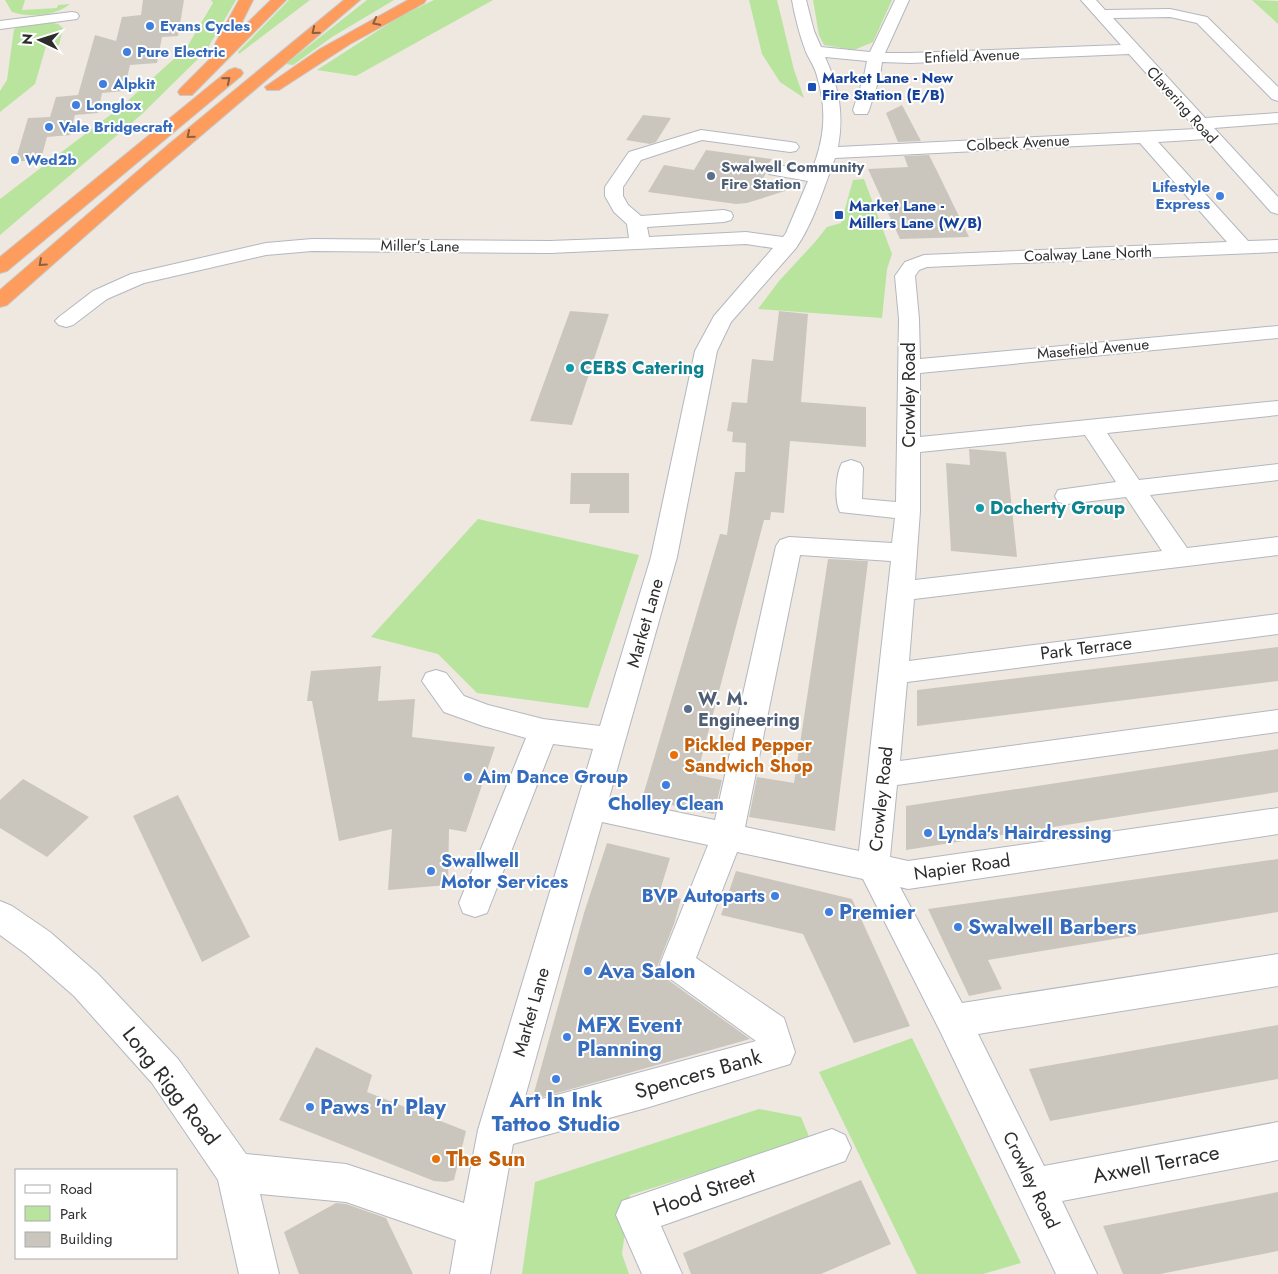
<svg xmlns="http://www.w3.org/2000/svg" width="1278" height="1274" viewBox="0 0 1278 1274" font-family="Jost,sans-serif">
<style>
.green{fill:#b8e49e}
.building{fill:#cac6be}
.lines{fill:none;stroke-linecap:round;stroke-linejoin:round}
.minor-casing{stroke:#b3b7c0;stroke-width:2}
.highway-casing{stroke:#c8c8c8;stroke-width:2}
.minor{fill:#fff;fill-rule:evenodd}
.highway{fill:#fd9c5c;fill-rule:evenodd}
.oneway{stroke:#8b5f42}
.shop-dot{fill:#3f7fe0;stroke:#fff;stroke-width:2}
.transit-dot{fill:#1a4fb4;stroke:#fff;stroke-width:2}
.service-dot{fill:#5c6f8a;stroke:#fff;stroke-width:2}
.culture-dot{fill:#0f9aa8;stroke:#fff;stroke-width:2}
.food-dot{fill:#e8710a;stroke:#fff;stroke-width:2}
.labels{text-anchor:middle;stroke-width:4;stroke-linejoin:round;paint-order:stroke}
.far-shop-label{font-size:15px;font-weight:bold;fill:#366cbe;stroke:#fff;text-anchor:start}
.far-street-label{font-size:15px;fill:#2d2d2d;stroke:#fff}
.far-transit-label{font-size:15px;font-weight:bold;fill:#164399;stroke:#fff;text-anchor:start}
.far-service-label{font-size:15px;font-weight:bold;fill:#4e5e75;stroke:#fff;text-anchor:start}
.culture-label{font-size:18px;font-weight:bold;fill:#0d838f;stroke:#fff;text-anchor:start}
.street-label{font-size:18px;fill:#2d2d2d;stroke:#fff}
.service-label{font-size:18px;font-weight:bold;fill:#4e5e75;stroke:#fff;text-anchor:start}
.food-label{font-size:18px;font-weight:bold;fill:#c56008;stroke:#fff;text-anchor:start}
.shop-label{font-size:18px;font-weight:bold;fill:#366cbe;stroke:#fff;text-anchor:start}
.near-shop-label{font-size:21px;font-weight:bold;fill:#366cbe;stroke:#fff;text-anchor:start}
.near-street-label{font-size:21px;fill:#2d2d2d;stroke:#fff}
.near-food-label{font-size:21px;font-weight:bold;fill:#c56008;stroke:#fff;text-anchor:start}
</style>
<rect width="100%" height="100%" fill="#eee8e0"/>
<g class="green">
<path d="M5,0H25L22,10L57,8L58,5L70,4C55,16 31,18 12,12Z"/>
<path d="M211,0H236L206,51L142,114L0,235V199L122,106L187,47L213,3Z"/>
<path d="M289,0H310L239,54L238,52Z"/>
<path d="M367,0H394L332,37L293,65L286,64Z"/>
<path d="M434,0H493L356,76L317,70L399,17Z"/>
<path d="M749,0H777L794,70L804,98L780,82L762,54Z"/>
<path d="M813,0H892L873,42L854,50L824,45L819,35Z"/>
<path d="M1252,0L1278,1V24Z"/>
<path d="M48,22L58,24L63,28L59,45L46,46L35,84L0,112V91L7,80L14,29L21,26Z"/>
<path d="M864,179L892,254L887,269L882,318L758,309L779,281L815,242L827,227L841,223L853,180Z"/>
<path d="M478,519L639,555L588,708L477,693L438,654L371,637Z"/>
<path d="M912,1038L1021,1263L983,1274H917L819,1072Z"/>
<path d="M759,1109L801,1117L810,1139L630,1195L622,1254L629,1274H522L535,1182Z"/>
</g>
<g class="building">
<path d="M143,0H184L178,36L162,37L157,63L130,65L124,91L102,93L98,113L75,115L70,135L47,137L41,159L15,162L28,118L50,117L56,97L78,95L95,35L116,41L122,17L141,15Z"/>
<path d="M902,105L921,141L898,142L886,113Z"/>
<path d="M643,115L671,118L656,142L650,144L626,140Z"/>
<path d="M706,150L772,159L764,169L766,173L762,180L801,186L747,203L736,204L648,192L664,165L694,170Z"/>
<path d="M929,155L938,173L969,237L900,239L868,169L908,167L904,156Z"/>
<path d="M570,311L609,314L572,425L530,421Z"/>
<path d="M779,311L808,314L801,402L866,407V447L790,441L784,513L771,512L770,520H764L697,775L722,780L714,814L642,799L720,534L727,535L735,472H745L746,443L732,442L733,432L727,431L732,402L747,403L752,359L773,361Z"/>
<path d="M969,449L1006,452L1017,557L951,551L946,463L970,465Z"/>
<path d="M571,473H629V513H589L590,504H570Z"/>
<path d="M828,559L868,561L835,831L749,817L757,777L794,783Z"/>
<path d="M1278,647V681L917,726V690Z"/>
<path d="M381,666L378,701L415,699L412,737L495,747L466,832L449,829L448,885L388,890L392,829L339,841L312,701H307L311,671Z"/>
<path d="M1278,749V792L906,850V806Z"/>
<path d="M23,779L89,817L47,857L0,828V800Z"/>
<path d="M178,795L250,937L202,962L133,816Z"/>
<path d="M607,843L670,858L659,894L681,899L674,924L658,965L664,977L750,1039L532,1100L584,913Z"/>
<path d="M1278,859V912L988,960L1002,989L969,996L928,909Z"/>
<path d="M736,871L852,899L910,1026L854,1043L803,934L721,915Z"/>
<path d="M1278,1025V1079L1050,1121L1029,1069Z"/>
<path d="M316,1047L372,1075L367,1092L466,1131L454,1180L446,1182L434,1181L279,1120Z"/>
<path d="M861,1180L891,1244L821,1274H691L683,1253Z"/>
<path d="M1278,1192V1251L1160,1274H1123L1103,1226Z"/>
<path d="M336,1203L346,1204L386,1218L413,1274H299L284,1232Z"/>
</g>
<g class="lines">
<defs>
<g id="minor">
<path d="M792,0H806L814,31L821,47L870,52L895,0H909L885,53H910L1121,45L1081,0H1096L1105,10L1170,9L1207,17L1278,87V101L1272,99L1197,23L1170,17L1113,18L1205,118L1278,113V123L1214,128L1278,197V214L1271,212L1206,139L1158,142L1248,241L1278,240V252L927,267L919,270L915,276L919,319L920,359L1278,326V338L920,373V437L1278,401V415L1107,433L1139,480L1278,464V480L1150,495L1187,548L1278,537V555L914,599L909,661L1278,614V634L907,682L900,761L1278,710V732L897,785L890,857L908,861L1278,808V834L908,889L900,887L962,1003L1278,954V986L978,1034L1044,1166L1278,1122V1160L1062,1201L1097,1274H1056L941,1033L863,879L737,852L696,958L784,1018L795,1052L790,1064L646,1108L513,1144L490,1274H450L456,1240L346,1202L260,1194L279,1274H239L218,1180L152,1083L74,996L26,954L0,935V901L12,906L50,932L98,974L178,1059L246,1154L346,1164L464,1203L478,1130L593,749L553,744L487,913L475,917L463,913L459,903L526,738L483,726L444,712L422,681L426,673L436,670L446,673L464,696L488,705L543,719L600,726L651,557L695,351L714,316L773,248L746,244L550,253L312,251L266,255L144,283L107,299L73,325L66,327L59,325L55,321L59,317L93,291L131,274L266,243L312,239L550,241L629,238L627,224L614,212L605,196V187L629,152L701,130L790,142L796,143L799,147L796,151L790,152L702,140L641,160L623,187V196L628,205L641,216L724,210L731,212L733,216L731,220L724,222L647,227L649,237L746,232L783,237L786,233L808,181L769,174L766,170L769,166L775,165L812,170C825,138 827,109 817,76C815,67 809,59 806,52C800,36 795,17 792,0ZM1129,54L1191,123L1193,128L1197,129L838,147C844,113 839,88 825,57L867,61L864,76L853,110L855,114H867L869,110L880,76L882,62L910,63ZM1140,143L1227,242L924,255L905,262L895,276L899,319L896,502L862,499L863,468L860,463L851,460L842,463C836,473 834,501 840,512L895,518L892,543L789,537L780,540L776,546L715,820L609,798L677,557L717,351L731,322L796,248C814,222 824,187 835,158ZM1085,435L1116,482L1058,490L1055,496L1058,502L1067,504L1126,497L1162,551L915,580L920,511V452ZM800,555L891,561L859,851L745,827ZM602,822L708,845L660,964L665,975L756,1041L523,1104Z"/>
<path d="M72,12L77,13L79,16L77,19L0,29V21Z"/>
<path d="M832,1129L845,1135L851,1148L845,1161L661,1226L682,1274H642L616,1215L622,1201Z"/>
</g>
<g id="highway">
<path d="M239,0H253L236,34L271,0H286L192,95H180L178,92L180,89L221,48L215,44Z"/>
<path d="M344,0H360L137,190L7,305L0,307V290L168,145Z"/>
<path d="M408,0H426L424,3L350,44L279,90H267L265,87L320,49Z"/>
<path d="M235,68L241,70L243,73L241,76L7,271L0,273V257L229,70Z"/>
</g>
</defs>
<use href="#minor" class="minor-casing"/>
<use href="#highway" class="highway-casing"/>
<use href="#minor" class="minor"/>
<use href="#highway" class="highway"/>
</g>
<defs><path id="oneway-chevron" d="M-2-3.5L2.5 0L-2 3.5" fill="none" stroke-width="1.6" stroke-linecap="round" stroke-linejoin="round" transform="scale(1.25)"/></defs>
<g class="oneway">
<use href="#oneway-chevron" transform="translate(376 22) rotate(152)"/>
<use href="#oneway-chevron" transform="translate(315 31) rotate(141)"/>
<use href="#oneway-chevron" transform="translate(227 80) rotate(-39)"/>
<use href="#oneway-chevron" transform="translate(190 135) rotate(140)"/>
<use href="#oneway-chevron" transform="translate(42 263) rotate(138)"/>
</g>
<g class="shop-dot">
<circle cx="150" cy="26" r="5"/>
<circle cx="127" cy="52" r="5"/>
<circle cx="103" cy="84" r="5"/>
<circle cx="76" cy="105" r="5"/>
<circle cx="49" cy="127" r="5"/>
<circle cx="15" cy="160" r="5"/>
<circle cx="1220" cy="196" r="5"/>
<circle cx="468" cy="777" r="5"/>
<circle cx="666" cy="785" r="5"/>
<circle cx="928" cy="833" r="5"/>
<circle cx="431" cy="871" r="5"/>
<circle cx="775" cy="896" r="5"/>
<circle cx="829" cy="912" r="5"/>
<circle cx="958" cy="927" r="5"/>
<circle cx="588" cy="971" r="5"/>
<circle cx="567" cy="1037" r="5"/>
<circle cx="556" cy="1079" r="5"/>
<circle cx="310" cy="1107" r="5"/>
</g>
<g class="transit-dot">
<rect x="807" y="82" width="10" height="10" rx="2.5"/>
<rect x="834" y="210" width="10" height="10" rx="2.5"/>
</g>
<g class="service-dot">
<circle cx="711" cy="176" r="5"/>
<circle cx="688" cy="709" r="5"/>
</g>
<g class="culture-dot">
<circle cx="570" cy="368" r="5"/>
<circle cx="980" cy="508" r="5"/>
</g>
<g class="food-dot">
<circle cx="674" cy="755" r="5"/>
<circle cx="436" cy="1159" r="5"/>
</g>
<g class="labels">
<g class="far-shop-label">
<text x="160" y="31">Evans Cycles</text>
<text x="137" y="57">Pure Electric</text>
<text x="113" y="89">Alpkit</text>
<text x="86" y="110">Longlox</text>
<text x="59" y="132">Vale Bridgecraft</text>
<text x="25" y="165">Wed2b</text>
<text x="1210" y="192" text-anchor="end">Lifestyle<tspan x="1210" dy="17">Express</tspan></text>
</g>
<g class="far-street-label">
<text transform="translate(972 56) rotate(-2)" y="5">Enfield Avenue</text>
<text transform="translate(1182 105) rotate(48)" y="5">Clavering Road</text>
<text transform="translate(1018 143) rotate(-3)" y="5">Colbeck Avenue</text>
<text transform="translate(420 246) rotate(1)" y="5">Miller's Lane</text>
<text transform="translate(1088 254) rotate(-2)" y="5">Coalway Lane North</text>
<text transform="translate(1093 349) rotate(-5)" y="5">Masefield Avenue</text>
</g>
<g class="far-transit-label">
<text x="822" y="83">Market Lane - New<tspan x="822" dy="17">Fire Station (E/B)</tspan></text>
<text x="849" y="211">Market Lane -<tspan x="849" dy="17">Millers Lane (W/B)</tspan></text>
</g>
<g class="far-service-label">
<text x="721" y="172">Swalwell Community<tspan x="721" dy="17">Fire Station</tspan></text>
</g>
<g class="culture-label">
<text x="580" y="374">CEBS Catering</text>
<text x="990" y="514">Docherty Group</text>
</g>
<g class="street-label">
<text transform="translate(909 395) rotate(-90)" y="6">Crowley Road</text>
<text transform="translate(645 623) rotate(-74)" y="6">Market Lane</text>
<text transform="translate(1086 648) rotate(-7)" y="6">Park Terrace</text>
<text transform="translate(881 799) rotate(-84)" y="6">Crowley Road</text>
<text transform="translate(962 867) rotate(-8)" y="6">Napier Road</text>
<text transform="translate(531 1012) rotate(-74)" y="6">Market Lane</text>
<text transform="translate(1031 1180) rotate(64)" y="6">Crowley Road</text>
</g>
<g class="service-label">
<text x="698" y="705">W. M.<tspan x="698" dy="21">Engineering</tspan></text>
</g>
<g class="food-label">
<text x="684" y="751">Pickled Pepper<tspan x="684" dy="21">Sandwich Shop</tspan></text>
</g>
<g class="shop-label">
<text x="478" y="783">Aim Dance Group</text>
<text x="666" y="810" text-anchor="middle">Cholley Clean</text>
<text x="938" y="839">Lynda's Hairdressing</text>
<text x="441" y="867">Swallwell<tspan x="441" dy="21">Motor Services</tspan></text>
<text x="765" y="902" text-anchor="end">BVP Autoparts</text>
</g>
<g class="near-shop-label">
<text x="839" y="919">Premier</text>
<text x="968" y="934">Swalwell Barbers</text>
<text x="598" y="978">Ava Salon</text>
<text x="577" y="1032">MFX Event<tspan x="577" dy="24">Planning</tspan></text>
<text x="556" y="1107" text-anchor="middle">Art In Ink<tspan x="556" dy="24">Tattoo Studio</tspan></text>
<text x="320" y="1114">Paws 'n' Play</text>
</g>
<g class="near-street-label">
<text transform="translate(698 1074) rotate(-16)" y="7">Spencers Bank</text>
<text transform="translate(171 1086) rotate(52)" y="7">Long Rigg Road</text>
<text transform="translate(1156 1164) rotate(-11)" y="7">Axwell Terrace</text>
<text transform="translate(704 1192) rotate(-19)" y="7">Hood Street</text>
</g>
<g class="near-food-label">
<text x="446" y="1166">The Sun</text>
</g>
</g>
<rect x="15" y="1169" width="162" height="90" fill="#ffffff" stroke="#ababab"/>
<rect x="25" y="1185" width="25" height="8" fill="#ffffff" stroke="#ababab"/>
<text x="60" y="1194" font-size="15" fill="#2d2d2d">Road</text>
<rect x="25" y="1206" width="25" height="15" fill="#b8e49e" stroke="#ababab"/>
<text x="60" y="1219" font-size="15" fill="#2d2d2d">Park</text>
<rect x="25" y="1232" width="25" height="15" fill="#cac6be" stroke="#ababab"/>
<text x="60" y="1244" font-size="15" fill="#2d2d2d">Building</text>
<g transform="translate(40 40) rotate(274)" stroke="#ffffff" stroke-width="4" paint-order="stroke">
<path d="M0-4L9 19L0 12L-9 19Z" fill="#2d2d2d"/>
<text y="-8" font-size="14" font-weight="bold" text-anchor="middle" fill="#2d2d2d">N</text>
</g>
</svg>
